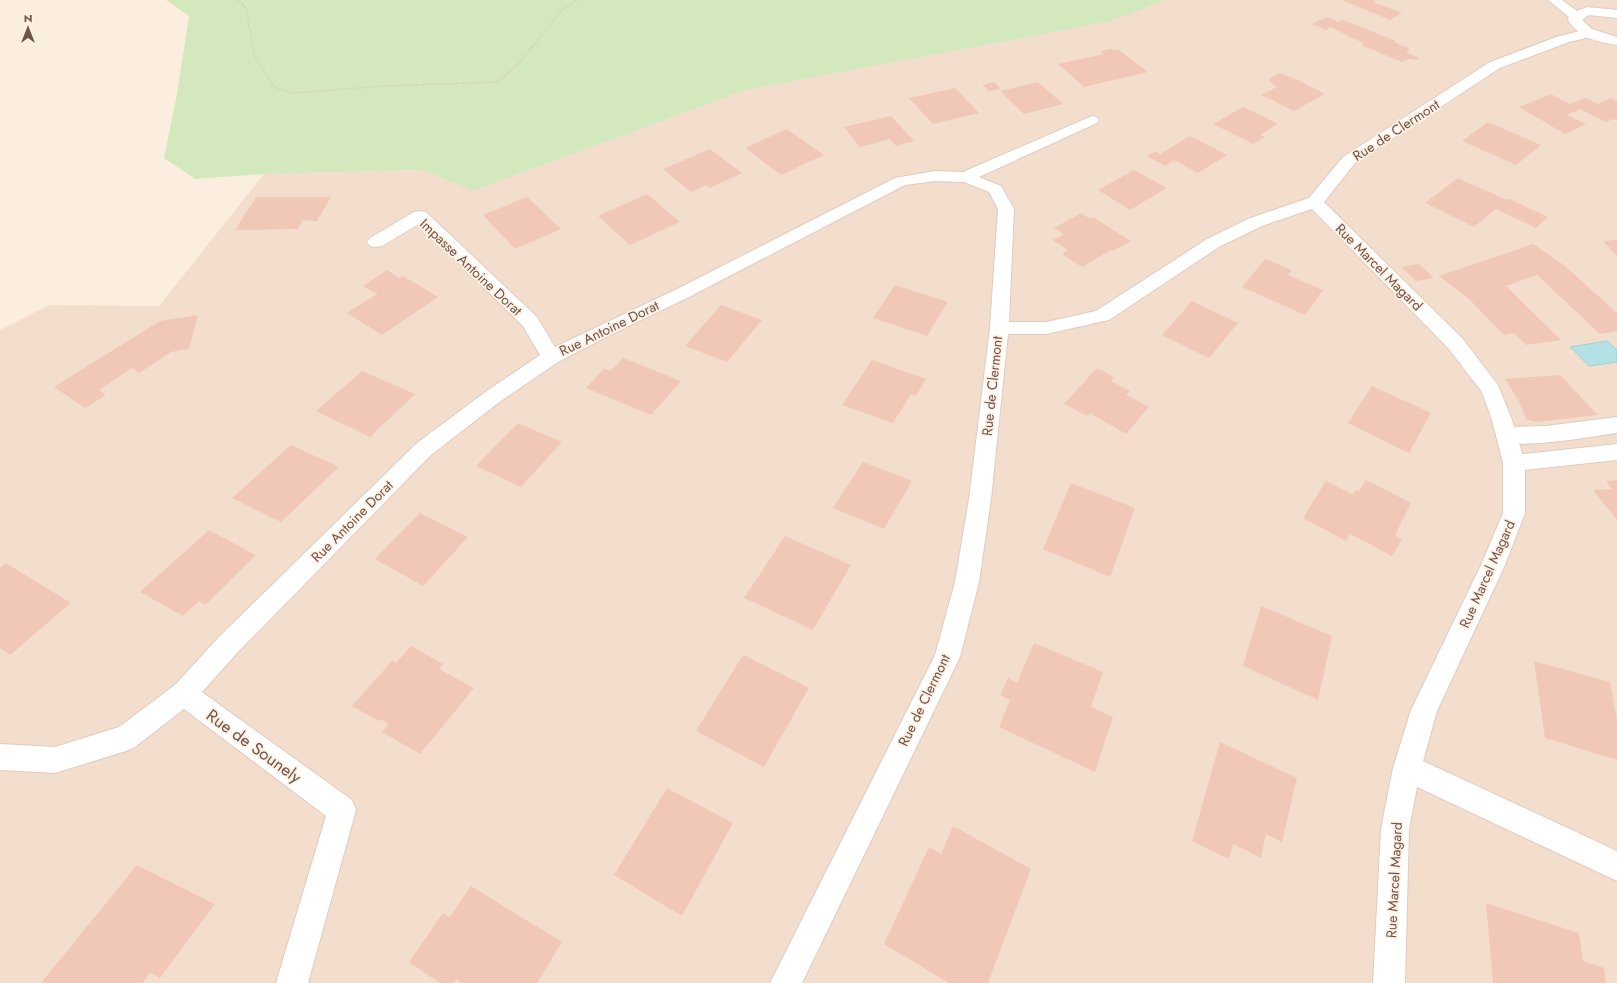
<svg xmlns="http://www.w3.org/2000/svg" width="1617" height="983" viewBox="0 0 1617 983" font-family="Jost,sans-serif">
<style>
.residential{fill:#f3decd}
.green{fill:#d4e8be}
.water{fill:#b4e2e4;stroke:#9bd3d6}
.building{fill:#f1c8b7}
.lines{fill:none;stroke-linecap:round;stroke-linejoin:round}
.lane-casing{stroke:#e1cbbe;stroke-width:2}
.street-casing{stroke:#e1cbbe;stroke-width:2}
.secondary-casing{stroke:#e6cbbb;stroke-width:2}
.path{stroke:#d5ab9b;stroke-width:1.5;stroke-dasharray:0.5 2;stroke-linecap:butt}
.lane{fill:#fff;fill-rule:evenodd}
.street{fill:#fff;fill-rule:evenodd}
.secondary{fill:#fff;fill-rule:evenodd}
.labels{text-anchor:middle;stroke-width:3.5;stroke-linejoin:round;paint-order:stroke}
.street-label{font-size:14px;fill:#715247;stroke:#fff2e5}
.near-street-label{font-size:17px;fill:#715247;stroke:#fff2e5}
</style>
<rect width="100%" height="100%" fill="#fceedf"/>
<path class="residential" d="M1166,0H1617V983H0V330L49,305L159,306L264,174L423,170L473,191L746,90L1108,22Z"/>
<path class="green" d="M166,0H1166L1108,22L746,90L473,191L423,170L264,174L195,179L164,158L177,94L189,16Z"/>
<path class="water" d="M1607,341L1617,350V362L1589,366L1570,347Z"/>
<g class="building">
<path d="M1342,0H1376L1373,2L1402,13L1390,20Z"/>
<path d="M1327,17L1338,22L1343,20L1396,41L1394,42L1410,49L1406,52L1419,58L1416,60L1408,59L1402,62L1361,45L1365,42H1361L1330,27L1326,30L1312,24Z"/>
<path d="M1110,49L1119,50L1148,72L1084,87L1058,64L1104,54L1100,51Z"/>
<path d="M1280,73L1293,78L1325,94L1294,111L1261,95L1277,87L1270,82L1269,79Z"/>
<path d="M994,82L1001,89L989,91L983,85Z"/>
<path d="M1038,82L1063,104L1024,114L1000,91Z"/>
<path d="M955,88L979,113L933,124L909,98Z"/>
<path d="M1551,94L1570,104L1585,98L1598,104L1611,98L1617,101V121L1614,119L1606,122L1580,109L1567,115L1586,124L1565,134L1519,107Z"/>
<path d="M1243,107L1265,117L1278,124L1260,135L1265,137L1253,144L1213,124Z"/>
<path d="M891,116L914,141L896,146L890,139L860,147L844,127Z"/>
<path d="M1488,122L1541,145L1516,165L1462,141Z"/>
<path d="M787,129L824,155L781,175L745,148Z"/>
<path d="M1190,136L1227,155L1198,173L1174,160L1165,166L1147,156L1156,151L1160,154Z"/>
<path d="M710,149L742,173L710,188L706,185L691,192L663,169Z"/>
<path d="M1134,170L1167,188L1130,210L1098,190Z"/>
<path d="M1458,178L1507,200L1509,199L1548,217L1536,228L1496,209L1474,227L1425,203Z"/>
<path d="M647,194L680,222L630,245L598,216Z"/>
<path d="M256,197H331L317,221L303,220L298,229L235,230Z"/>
<path d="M527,197L561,229L515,249L483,215Z"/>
<path d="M1081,213L1090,219L1093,217L1131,241L1113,251L1111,250L1082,267L1062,254L1068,250L1053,240L1064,234L1054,228Z"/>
<path d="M1617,240V256L1603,241Z"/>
<path d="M1533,244L1564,265L1617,313V331L1600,334L1537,275L1506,286L1561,340L1526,345L1514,333L1504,335L1469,299L1439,276Z"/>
<path d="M1265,259L1292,270L1288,275L1323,290L1305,315L1242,287Z"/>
<path d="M1419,264L1434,278L1416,281L1401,267Z"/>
<path d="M387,270L400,278L403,276L438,297L382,335L347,313L377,294L363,286Z"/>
<path d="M895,285L948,302L927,336L873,318Z"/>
<path d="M1192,301L1238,323L1209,358L1162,335Z"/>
<path d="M721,305L762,320L727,362L685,346Z"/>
<path d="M198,315L189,349L171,352L139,373L132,368L99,390L106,395L85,408L54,387L160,321Z"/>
<path d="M623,358L681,381L651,415L586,388L604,369L611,371Z"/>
<path d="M872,360L926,379L916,396L911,394L893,423L842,405Z"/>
<path d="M1097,368L1114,377L1111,381L1130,391L1126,395L1149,407L1126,434L1090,413L1087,416L1064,404Z"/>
<path d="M362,371L415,394L370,437L316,411Z"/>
<path d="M1560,375L1598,415L1537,422L1527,420L1518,400L1505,379Z"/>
<path d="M1372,386L1431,413L1409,453L1348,423Z"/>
<path d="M518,423L562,442L521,487L476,466Z"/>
<path d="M291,445L339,467L281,522L232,498Z"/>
<path d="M863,462L912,481L884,529L833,508Z"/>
<path d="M1366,480L1411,503L1395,535L1402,539L1392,556L1350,534L1346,541L1303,518L1326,481L1353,495L1356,490L1359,491Z"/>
<path d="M1617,480V520L1593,490L1612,489L1606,481Z"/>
<path d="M1071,483L1135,508L1110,577L1043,549Z"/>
<path d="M420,513L468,537L423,586L375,559Z"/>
<path d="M209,530L256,555L205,605L199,601L183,616L140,592Z"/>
<path d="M785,536L851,565L813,630L744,598Z"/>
<path d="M6,563L71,603L10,655L0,648V568Z"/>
<path d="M1261,606L1332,636L1318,700L1243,666Z"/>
<path d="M1034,643L1103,672L1091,707L1113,717L1095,772L999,727L1010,700L1000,695L1008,678L1017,683Z"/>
<path d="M411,646L443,664L439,669L474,688L420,754L382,732L389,724L380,719L379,721L352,706L392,661L396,663Z"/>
<path d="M743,655L809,688L764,767L696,731Z"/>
<path d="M1534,661L1610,682L1617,720V760L1545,738Z"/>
<path d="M1220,742L1297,778L1282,842L1266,834L1261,858L1233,844L1229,859L1192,841Z"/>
<path d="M667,788L733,823L682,916L614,875Z"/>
<path d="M953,826L1031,869L988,983H949L884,944L929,847L941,854Z"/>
<path d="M137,865L215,904L160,978L150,972L143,983H41Z"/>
<path d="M471,886L562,942L537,983H462L456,979L454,983H440L409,962L443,913L450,917Z"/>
<path d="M1486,903L1579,933L1583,961L1604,968L1606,983H1493Z"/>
</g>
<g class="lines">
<defs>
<g id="lane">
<path d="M1617,417V433C1587,437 1525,449 1499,441L1496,435L1499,429L1506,427L1546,426Z"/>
<path d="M1617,444V460L1514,471L1506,469L1503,463L1506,457L1514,455Z"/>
</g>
<path id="street" d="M1589,29L1594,30L1596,33L1594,36L1569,42L1500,68L1355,163L1324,202L1462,338L1498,385L1512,420L1525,463V513L1505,565L1437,711L1423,761L1617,851V881L1417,787L1409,829L1405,983H1373L1381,829L1393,768L1411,710L1481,565L1503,513V463L1492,420L1482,392L1448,348L1312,209L1262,226L1219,247L1109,320L1046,334H1008L991,499L979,582L960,657L802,983H770L935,655L955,582L969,499L990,328L998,209L989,192L964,182L935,181L905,185L689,297L610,335L558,362L498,403L431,455L237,653L202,692L352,800L356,810L308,983H276L326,816L184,709L135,747L126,751L55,773L0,770V744L55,747L119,727L175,685L219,637L417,443L484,393L540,355L523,326L419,224L382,246L376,247L370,246L367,242L370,238L414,212L420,211L426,212L537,317L555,347L677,289L895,178L935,171L963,172L1092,116L1097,117L1099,120L1097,123L979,177L1001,186L1014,209L1009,322H1046L1096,311L1207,239L1250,218L1309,198L1343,157L1490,62L1559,36Z"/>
<path id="secondary" d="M1548,0H1562L1577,11L1587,7L1617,10V18L1589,15L1582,20L1592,29L1617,37V45C1598,42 1579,38 1568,20L1569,17Z"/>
</defs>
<use href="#lane" class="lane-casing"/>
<use href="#street" class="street-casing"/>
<use href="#secondary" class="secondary-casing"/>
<path class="path" d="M238,0L246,8L255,57L274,87L292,93L385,86L498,82L520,62L561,11L577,0"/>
<use href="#lane" class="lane"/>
<use href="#street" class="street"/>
<use href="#secondary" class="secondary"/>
</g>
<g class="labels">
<g class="street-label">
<text transform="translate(1396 130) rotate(-33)" y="5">Rue de Clermont</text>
<text transform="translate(471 267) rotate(43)" y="5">Impasse Antoine Dorat</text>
<text transform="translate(1379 267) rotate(45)" y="5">Rue Marcel Magard</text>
<text transform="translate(609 328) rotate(-26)" y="5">Rue Antoine Dorat</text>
<text transform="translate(992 386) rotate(-84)" y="5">Rue de Clermont</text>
<text transform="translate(352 521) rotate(-45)" y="5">Rue Antoine Dorat</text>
<text transform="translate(1487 574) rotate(-66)" y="5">Rue Marcel Magard</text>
<text transform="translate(924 700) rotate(-64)" y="5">Rue de Clermont</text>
<text transform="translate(1394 880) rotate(-87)" y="5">Rue Marcel Magard</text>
</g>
<g class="near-street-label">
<text transform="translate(254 746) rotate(36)" y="6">Rue de Sounely</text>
</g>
</g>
<g transform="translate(28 28)" stroke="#fff2e5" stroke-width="3" paint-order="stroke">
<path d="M0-3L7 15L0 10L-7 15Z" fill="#715247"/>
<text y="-6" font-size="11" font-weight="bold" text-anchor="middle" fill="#715247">N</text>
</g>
</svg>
